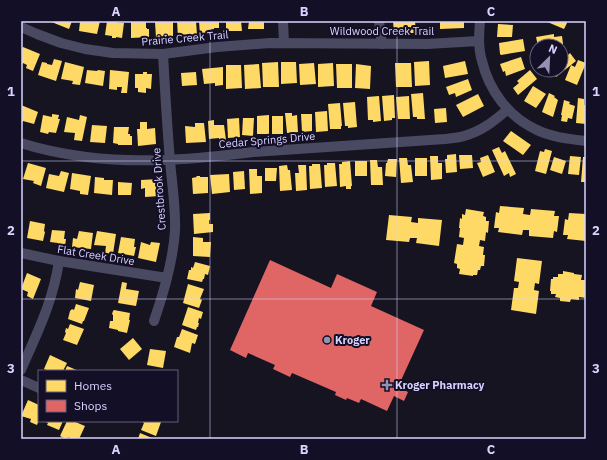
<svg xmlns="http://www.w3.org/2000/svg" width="607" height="460" viewBox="0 0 607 460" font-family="'IBM Plex Sans',sans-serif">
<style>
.homes{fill:#ffd966}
.shops{fill:#e06666}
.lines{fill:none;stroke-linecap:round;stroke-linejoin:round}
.minor{stroke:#4a4962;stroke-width:10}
.grid{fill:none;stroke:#d9d4ff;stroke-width:1;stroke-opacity:0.55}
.poi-dot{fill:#9591b1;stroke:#130f26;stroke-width:1.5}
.labels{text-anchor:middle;stroke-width:4;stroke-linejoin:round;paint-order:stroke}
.street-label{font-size:11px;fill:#d9d4ff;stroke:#130f26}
.poi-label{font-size:11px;font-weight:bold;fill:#d9d4ff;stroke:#130f26;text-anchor:start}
.neatline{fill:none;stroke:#d9d4ff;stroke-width:1.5}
.grid-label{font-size:13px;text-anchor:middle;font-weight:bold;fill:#d9d4ff}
</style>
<rect width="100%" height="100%" fill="#161421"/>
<g class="homes">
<path d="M49,21H72L69,29Z"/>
<path d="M84,21H100L97,34L79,31L80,22H84Z"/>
<path d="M107,21L124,23L122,38L116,37V38H112V36L105,35Z"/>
<path d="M131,21H146V28H147V29H149V37L131,38Z"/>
<path d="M173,21V36L156,38L155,22Z"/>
<path d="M177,21H183V22L196,21L197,35L178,37Z"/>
<path d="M199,21H219V28H214V29L208,30V34L200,35Z"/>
<path d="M226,21H241L242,31H226Z"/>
<path d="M249,21H264V29H248Z"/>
<path d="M393,21H415L416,33H394Z"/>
<path d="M440,21H464V28L440,29Z"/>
<path d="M545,21H566V22L567,23L564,29Z"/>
<path d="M498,24L513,25L512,37H497Z"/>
<path d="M554,34V37L562,36L563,44L553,46H538L536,37Z"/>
<path d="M523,39L525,51L501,55L500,54L499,43Z"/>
<path d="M23,47L40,54L33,71L26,68L27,65L23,63L22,65L21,64V51Z"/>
<path d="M570,53L576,61L556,77L550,70H561V57L564,55L566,57Z"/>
<path d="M521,57L525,69L506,76L505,71L503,72L500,64Z"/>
<path d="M54,59L62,61L56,81L38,75L42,62L47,63V64L52,65Z"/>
<path d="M578,60L586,63L577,85L565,80L571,65L575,67Z"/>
<path d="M429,61L430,85L415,86L414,62Z"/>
<path d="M465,61L468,74L445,78L443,66Z"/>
<path d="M65,62L84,67L80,85L72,84L73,81L61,79Z"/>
<path d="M278,62L279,87H263L262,63Z"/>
<path d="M281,62H296L297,83L281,84Z"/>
<path d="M314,63L316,84L300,85L299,64Z"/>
<path d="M333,63L334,86L318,87V64Z"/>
<path d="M395,63H411L412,87H396Z"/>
<path d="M259,64L261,88L245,89L244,65Z"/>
<path d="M336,64H352V88H337Z"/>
<path d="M356,64L371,66L370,89L355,88Z"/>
<path d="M226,65H241L242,88L226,89Z"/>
<path d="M223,67V85L215,86V83L204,84L202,69Z"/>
<path d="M87,70L97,71L98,70L105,71L103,86L85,83Z"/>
<path d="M110,70L129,72L127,93H121L122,87H117V90L109,89Z"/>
<path d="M530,70L537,79L518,95L513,88L519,83L517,81Z"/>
<path d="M143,72H147V74H152L151,89L146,88V93L138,92V88H135V74H143Z"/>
<path d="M196,72L197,85L182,86L181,73Z"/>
<path d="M468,79L472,90L456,97L455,93L449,95L446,87Z"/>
<path d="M533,86L546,94L536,108L524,101Z"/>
<path d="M423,93L425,119H417V117H413L411,94Z"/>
<path d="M549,93L555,96L554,97L558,100L553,117L542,112Z"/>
<path d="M478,94L484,106L463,117L456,105Z"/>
<path d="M394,95L395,118H392V120L384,121L382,96Z"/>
<path d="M379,96L381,121L373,122V120H368L367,97Z"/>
<path d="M409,96L410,119H398L396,97Z"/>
<path d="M578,98L584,99V105H586V124L576,123Z"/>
<path d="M564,100L570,102L569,104L575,106L572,119L568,118L567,122L561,121L562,115H561Z"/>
<path d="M355,102L357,127L348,128V126H345L343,103Z"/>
<path d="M340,103L342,126H341V129H330L328,104Z"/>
<path d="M21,105L38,112L34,124L23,121L21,126Z"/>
<path d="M446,108L447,122L435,123L434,109Z"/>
<path d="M327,111L328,131L316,132L315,112Z"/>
<path d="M285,113H292V116L297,115L298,132L287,133Z"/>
<path d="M52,114L59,115L58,119H60L56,133L49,132L48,134L40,132L43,115L52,117Z"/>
<path d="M301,114H312V131L302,132Z"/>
<path d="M80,115L87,117L82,141L74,140L75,133L64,132L67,117L79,120Z"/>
<path d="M269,115V134H257V116Z"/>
<rect x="272" y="116" width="11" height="18"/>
<path d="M239,118L240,137L228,138L227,119Z"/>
<path d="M243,118H254L253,136L242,135Z"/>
<path d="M214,120V125H224L226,140H219V138L209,139L208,121Z"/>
<path d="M140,122H147V129L155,128L156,144L138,146L137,129H140Z"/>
<path d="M195,123H204L206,142L186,143L185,126L195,127Z"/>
<path d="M92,125L107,126L105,143L90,142Z"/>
<path d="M114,127H129L128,134H130V136H132V145H118V144L113,143Z"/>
<path d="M511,131L531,145L523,155L503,141Z"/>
<path d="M499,147L502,153L505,151L516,174L510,177L509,173L504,176L492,150Z"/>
<path d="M545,149L552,151L546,174L535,171L540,151L544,152Z"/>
<path d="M456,154L457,172L446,173L445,159H447V155Z"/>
<path d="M459,155H472L473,168L460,169Z"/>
<path d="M488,155L495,172L483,177L477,163L481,162L480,158Z"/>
<path d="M430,156H438V163H442V179L431,180Z"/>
<path d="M570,156L581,157L579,175L568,174Z"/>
<path d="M554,157L566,161L562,174L550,170Z"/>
<path d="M583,157H586V182H581Z"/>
<path d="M399,158H407L408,165H411L413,182L401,183Z"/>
<rect x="415" y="158" width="12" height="18"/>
<path d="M388,159H397L396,177L385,176L386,163H387Z"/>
<path d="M370,160H377L378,167H382L383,185H371Z"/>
<path d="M350,161L352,186H351V189H346V186L340,187L339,164H342V162Z"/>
<rect x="355" y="161" width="12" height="15"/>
<path d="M28,163L46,168L41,186L33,183L34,181L23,179Z"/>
<path d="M327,163H335L337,186L325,187L324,165H327Z"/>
<path d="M312,164H320L322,188L310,189L309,166H312Z"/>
<path d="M287,165L288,170H290L292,190L280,191L279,166Z"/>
<path d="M298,165H306L307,190L296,191L295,173H299Z"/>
<path d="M265,168H277L276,181H265Z"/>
<path d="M249,169H257V176H262V193L250,194Z"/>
<path d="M61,171L69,173L64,192L46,188L49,174L59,176Z"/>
<path d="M244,171L245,189L234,190L233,172Z"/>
<path d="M72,173L91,176L88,195L80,194V191L70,189Z"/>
<path d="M229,174L230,192L212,194L210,175Z"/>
<path d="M196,176H200V177H208V193L193,194L192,178L197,177Z"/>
<path d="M95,177L104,178V180H113L112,195L94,193Z"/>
<path d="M159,179L160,196L145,197V188L141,189V180Z"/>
<path d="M118,182L132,183L131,195H118Z"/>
<path d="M500,206L524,208L523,214L530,215L531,209L555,211L554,216H559L557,232L554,231L553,238L529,236V230H523L522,235L498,232L499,228H494L496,212L499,213Z"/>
<path d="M466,209L484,212L483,216L486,217V221H489L488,233L486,232L485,241L480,240L479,246L484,247L483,255H485L484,266H481L480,270H478L477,275H473V276L459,274L460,269L457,268V264L454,263L457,244L463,245L464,238L459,237L460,228H459L460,218L462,219V214L465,215Z"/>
<path d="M210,213V220H209V224H213V232L194,234L193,214Z"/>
<path d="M569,213L586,214V241L567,239L568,235H563L565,219L568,220Z"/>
<path d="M389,215L412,217L411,222L418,223V218L442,220L439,246L416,243L417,238H410L409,242L386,240Z"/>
<path d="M30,221L45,224L44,231L45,232L43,241L27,238Z"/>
<path d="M52,230L65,231L64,239H66L65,246H58V243L50,242Z"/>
<path d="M79,231L93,233L91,249L72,247L73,238L77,239Z"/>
<path d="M97,231L116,234L113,254L105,253L106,246L94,245Z"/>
<path d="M121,237L135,239L134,247H136L134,256L118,253Z"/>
<path d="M193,237L203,238V242H211L210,257L193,256Z"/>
<path d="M141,242L150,245L151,242L160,243L156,262L138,258Z"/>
<path d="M517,258L542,261L539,284L535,283L534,290L539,291L536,314L511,310L514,288H518L519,282L514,281Z"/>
<path d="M195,262L210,266L208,275L205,274L204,279H203L202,282L187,279L189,270H191V267L193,268Z"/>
<path d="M563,271L574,273V274L582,275L581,280H586V298L579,297V300L571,299L570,302L560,301V298L555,297L556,294H551V291H550L551,279H553V277H558V274H563Z"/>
<path d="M27,273L41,279L33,299L27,296L28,292L21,289Z"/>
<path d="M80,282L94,285L91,301L75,298L76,289L78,290Z"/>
<path d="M122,282L127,283L126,289L139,291L136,306L118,303Z"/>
<path d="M188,284L204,289L200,299L202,300L199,308L183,303Z"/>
<path d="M76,304L89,308L84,321H83L82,324L68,319L70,311L72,309L74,310Z"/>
<path d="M188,307L203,312L201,319L199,318L198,323H199L198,327H197L196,330L182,325Z"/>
<path d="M114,310L130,313L129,320H130L127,333L118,331V330L109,328L110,321H113V315L112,314L113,311Z"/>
<path d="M70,324L84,329L77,345L63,340L66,333L65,332L66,328L68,329Z"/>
<path d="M182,329L198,335L195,344L192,343L190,353L174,347L177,337H179Z"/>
<path d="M133,338L142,349L129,360L120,349Z"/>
<path d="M150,349L166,351L163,368L147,365Z"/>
<path d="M50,355L67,363L63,371H49L44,369Z"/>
<path d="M67,366L79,371H65Z"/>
<path d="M28,400L39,405V420L37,425L30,422L31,419L21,416Z"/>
<path d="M44,421H63L59,430L47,425L48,423Z"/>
<path d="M67,421H73L85,426L79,439H73L68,437L66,439L60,436Z"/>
<path d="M144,421H159L161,422L156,436L141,430L144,423H143Z"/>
<path d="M140,433L152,438L151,439H138Z"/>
</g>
<path class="shops" d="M270,260L331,288L337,274L377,292L371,306L424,330L398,387L408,392L404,401L394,396L387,411L361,399L359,403L347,398L346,400L335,395L336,392L292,373L290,377L273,369L275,365L248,353L246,358L230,350Z"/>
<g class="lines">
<g class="minor">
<path d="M283,21L284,43"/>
<path d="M379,21L382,44"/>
<path d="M480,21C479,34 478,48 482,61C489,90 508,116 535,129C550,137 569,139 586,141"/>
<path d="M21,27L37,34L61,43L85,49L113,53L163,54L217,47L270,43L427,44L479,41"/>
<path d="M21,143C42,150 64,154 86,157C142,164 198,159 253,152L445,139C452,138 458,138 464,136C482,131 494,121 507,110"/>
<path d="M21,253L59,261L167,278"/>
<path d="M154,321C164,292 173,262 175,231C176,208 172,184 170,161C167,125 165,90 163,54"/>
<path d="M21,370C37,333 53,302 59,261"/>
<path d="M21,380L39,388"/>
</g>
</g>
<path class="grid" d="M210,21V439M397,21V439M21,161H586M21,299H586"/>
<g class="poi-dot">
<circle cx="327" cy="340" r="4"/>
<path d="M385 379h4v4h4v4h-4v4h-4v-4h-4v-4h4z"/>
</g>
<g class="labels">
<g class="street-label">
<text x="382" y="35">Wildwood Creek Trail</text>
<text transform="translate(185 38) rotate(-5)" y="4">Prairie Creek Trail</text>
<text transform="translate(267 140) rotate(-5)" y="4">Cedar Springs Drive</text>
<text transform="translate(159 189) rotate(-94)" y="4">Crestbrook Drive</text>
<text transform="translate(96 255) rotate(9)" y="4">Flat Creek Drive</text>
</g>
<g class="poi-label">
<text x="335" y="344">Kroger</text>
<text x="395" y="389">Kroger Pharmacy</text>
</g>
</g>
<rect width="607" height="460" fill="none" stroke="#130f26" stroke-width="44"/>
<rect x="38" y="370" width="140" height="52" fill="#130f26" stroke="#625e7d"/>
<rect x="46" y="380" width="20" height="12" fill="#ffd966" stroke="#625e7d"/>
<text x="74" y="390" font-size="12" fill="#d9d4ff">Homes</text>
<rect x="46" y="400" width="20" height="12" fill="#e06666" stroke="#625e7d"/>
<text x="74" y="410" font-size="12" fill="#d9d4ff">Shops</text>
<g transform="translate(549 58) rotate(24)"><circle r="19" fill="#130f26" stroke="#625e7d"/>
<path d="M0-3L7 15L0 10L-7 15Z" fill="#9591b1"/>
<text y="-6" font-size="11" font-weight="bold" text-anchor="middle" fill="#d9d4ff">N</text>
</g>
<rect x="22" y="22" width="563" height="416" class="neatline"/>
<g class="grid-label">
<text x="116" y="16">A</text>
<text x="304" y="16">B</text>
<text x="491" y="16">C</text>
<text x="11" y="96">1</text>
<text x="596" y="96">1</text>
<text x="11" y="235">2</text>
<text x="596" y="235">2</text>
<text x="11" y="373">3</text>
<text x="596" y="373">3</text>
<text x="116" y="454">A</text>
<text x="304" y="454">B</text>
<text x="491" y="454">C</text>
</g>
</svg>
